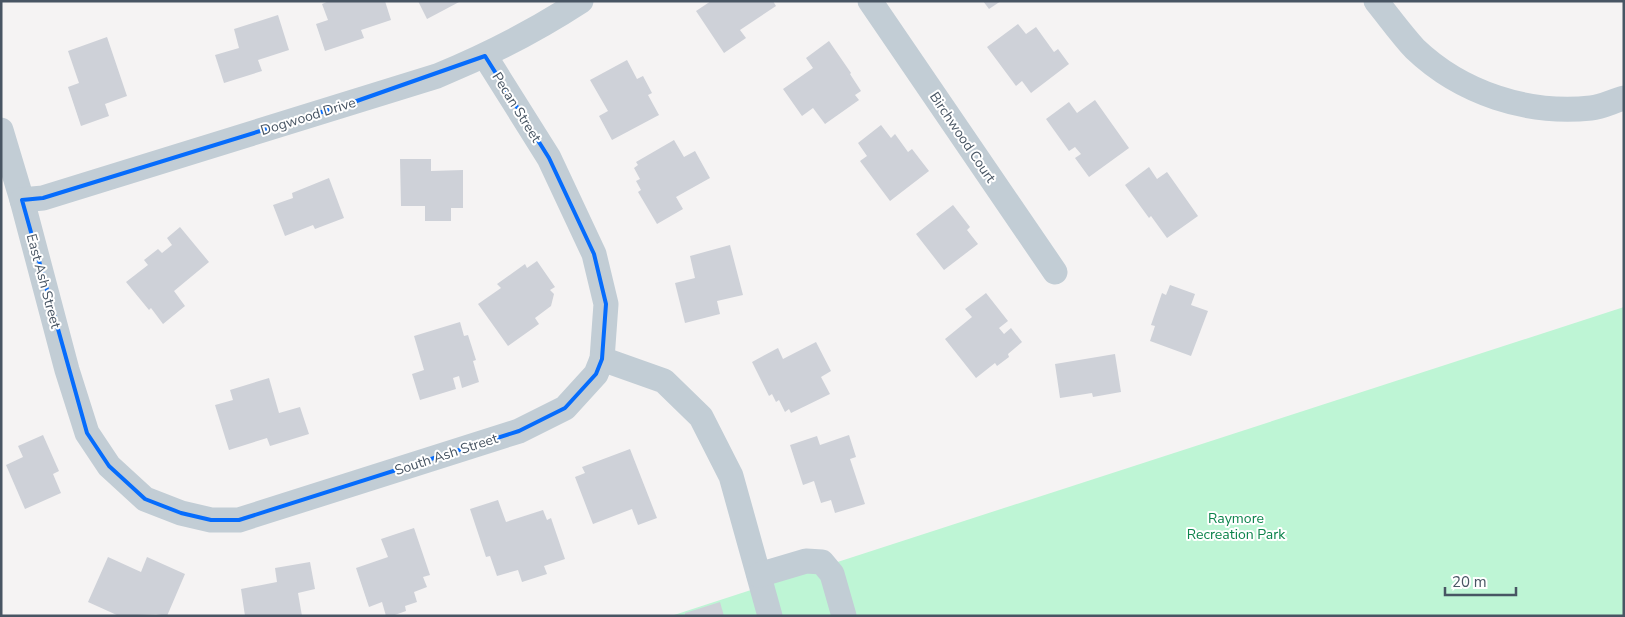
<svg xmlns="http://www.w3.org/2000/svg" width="1625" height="617" viewBox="0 0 1625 617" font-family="'Nunito Sans',sans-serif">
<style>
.green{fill:#bef5d5}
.building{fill:#ced1d8}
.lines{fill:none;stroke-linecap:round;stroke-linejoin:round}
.minor{stroke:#c2cdd5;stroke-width:25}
.marked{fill:none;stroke:#066cfc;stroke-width:4;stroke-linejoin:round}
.labels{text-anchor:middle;stroke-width:4;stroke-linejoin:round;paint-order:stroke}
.street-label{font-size:14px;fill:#485563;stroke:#fff}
.park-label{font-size:14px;fill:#0c834b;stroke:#fff}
</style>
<rect width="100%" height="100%" fill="#f5f3f3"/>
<path class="green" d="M1624,307V616H671Z"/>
<g class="building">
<path d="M329,1H385L391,20L361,30L364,38L325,51L316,24L328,20L322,4Z"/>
<path d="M418,1H461L427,19Z"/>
<path d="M711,1H773L776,6L740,30L746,38L724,53L696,11Z"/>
<path d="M983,1H1001L989,9Z"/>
<path d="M278,15L289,50L258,60L262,71L224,83L215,55L239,48L234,29Z"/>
<path d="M1018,24L1026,34L1036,27L1054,52L1058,49L1069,64L1031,93L1022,81L1016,86L987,47Z"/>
<path d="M107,37L127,96L105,104L109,116L81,126L68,87L79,83L68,51Z"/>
<path d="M829,41L851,73L850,74L861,91L855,95L859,100L825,124L813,108L802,116L783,89L813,68L806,58Z"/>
<path d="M627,60L637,79L643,76L652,93L648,95L659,115L612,140L599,116L608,111L590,80Z"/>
<path d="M1095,100L1129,148L1089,177L1075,158L1081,154L1075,147L1069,151L1046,119L1069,102L1077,113Z"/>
<path d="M881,125L891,138L895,134L908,152L912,149L929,171L890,201L860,161L867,156L858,143Z"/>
<path d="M674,140L684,157L695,151L710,178L676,197L683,209L657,224L638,192L641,190L636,181L640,179L634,168L638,165L636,162Z"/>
<path d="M400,159H431V171L463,170V208H451V221H425V206H401Z"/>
<path d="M1149,167L1157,179L1167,172L1198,216L1167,238L1151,216L1149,218L1125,185Z"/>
<path d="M329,178L344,218L315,229L313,225L285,236L273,205L293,198L292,193Z"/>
<path d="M953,205L970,227L967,230L978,244L944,270L916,234Z"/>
<path d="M180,227L209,262L174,291L185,306L163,324L151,308L149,310L126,282L148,265L144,260L158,249L162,253L172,245L167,238Z"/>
<path d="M730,245L743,295L717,301L720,314L685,323L675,283L695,278L690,256Z"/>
<path d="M537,261L555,287L550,290L554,294L551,306L535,318L539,324L508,346L478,304L501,288L497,284L525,264L527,268Z"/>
<path d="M1170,285L1195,294L1191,305L1208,311L1191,356L1150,341L1155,326L1151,325L1162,293L1166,295Z"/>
<path d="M986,293L1008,321L999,328L1004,334L1011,328L1022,342L1008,354L1009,357L997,366L995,363L976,378L945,339L972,317L965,309Z"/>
<path d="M460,322L464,336L468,335L476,360L473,361L479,382L462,388L459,376L453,378L456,389L420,400L412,374L424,370L414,336Z"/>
<path d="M816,342L831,371L821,377L830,394L791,413L789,409L785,412L779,400L776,402L772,394L769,396L752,362L778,348L783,359Z"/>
<path d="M1115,354L1121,392L1093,397L1092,393L1060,398L1055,364Z"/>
<path d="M269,378L279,413L300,407L309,434L270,446L267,438L229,450L215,405L233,400L230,390Z"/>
<path d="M43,435L59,471L53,474L61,493L25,509L6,465L23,457L18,446Z"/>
<path d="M849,435L856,457L850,459L865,504L835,513L831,500L821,503L814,481L803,485L790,445L817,436L820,445Z"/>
<path d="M630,449L657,518L638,525L632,509L593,524L575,477L585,473L582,467Z"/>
<path d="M498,500L506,522L543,510L547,520L551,518L565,559L544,566L547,574L522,582L518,570L497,576L490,556L486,557L470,509Z"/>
<path d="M414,528L430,575L423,577L427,587L414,592L417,602L405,606L406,611L392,616H386L382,602L369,607L356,568L388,557L381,539Z"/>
<path d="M108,557L141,572L147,557L185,574L167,616L156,614L119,616L88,602Z"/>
<path d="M310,562L315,589L298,593L302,616H245L241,589L277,582L275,568Z"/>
<path d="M720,602L724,616H685V613Z"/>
</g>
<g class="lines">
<g class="minor">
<path d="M870,1L1055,272"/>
<path d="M1376,1C1389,17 1401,34 1415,49C1461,93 1528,115 1591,108C1602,107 1613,101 1624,98"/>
<path d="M1,130L22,200L67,370L87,433L109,466L145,499L181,513L211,520H239L519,431L565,408L596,374L602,359L606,304L594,254L549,158L485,56"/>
<path d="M22,200L43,198L437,76C488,55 535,31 581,1"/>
<path d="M602,359L664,381L701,417L731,476L770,616"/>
<path d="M759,575L806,561L822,562L832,574L844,616"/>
</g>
</g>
<path class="marked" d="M485,56L549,158L594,254L606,304L602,359L596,374L565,408L519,431L239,520H211L181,513L145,499L109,466L87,433L22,200L43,198L351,103Z"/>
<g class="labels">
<g class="street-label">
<text transform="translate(517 107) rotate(58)" y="5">Pecan Street</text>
<text transform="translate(308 116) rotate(-17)" y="5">Dogwood Drive</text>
<text transform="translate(963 137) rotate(56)" y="5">Birchwood Court</text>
<text transform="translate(44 281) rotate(75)" y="5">East Ash Street</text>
<text transform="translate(446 454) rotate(-18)" y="5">South Ash Street</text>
</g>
<g class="park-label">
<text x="1236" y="523">Raymore<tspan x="1236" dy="16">Recreation Park</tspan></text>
</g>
</g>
<rect width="1625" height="617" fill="none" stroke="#485563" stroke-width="5"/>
<path d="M1445 587v8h71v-8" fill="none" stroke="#485563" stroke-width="2.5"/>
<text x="1452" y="587" font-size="15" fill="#485563" stroke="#ffffff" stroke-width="4" paint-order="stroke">20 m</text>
</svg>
